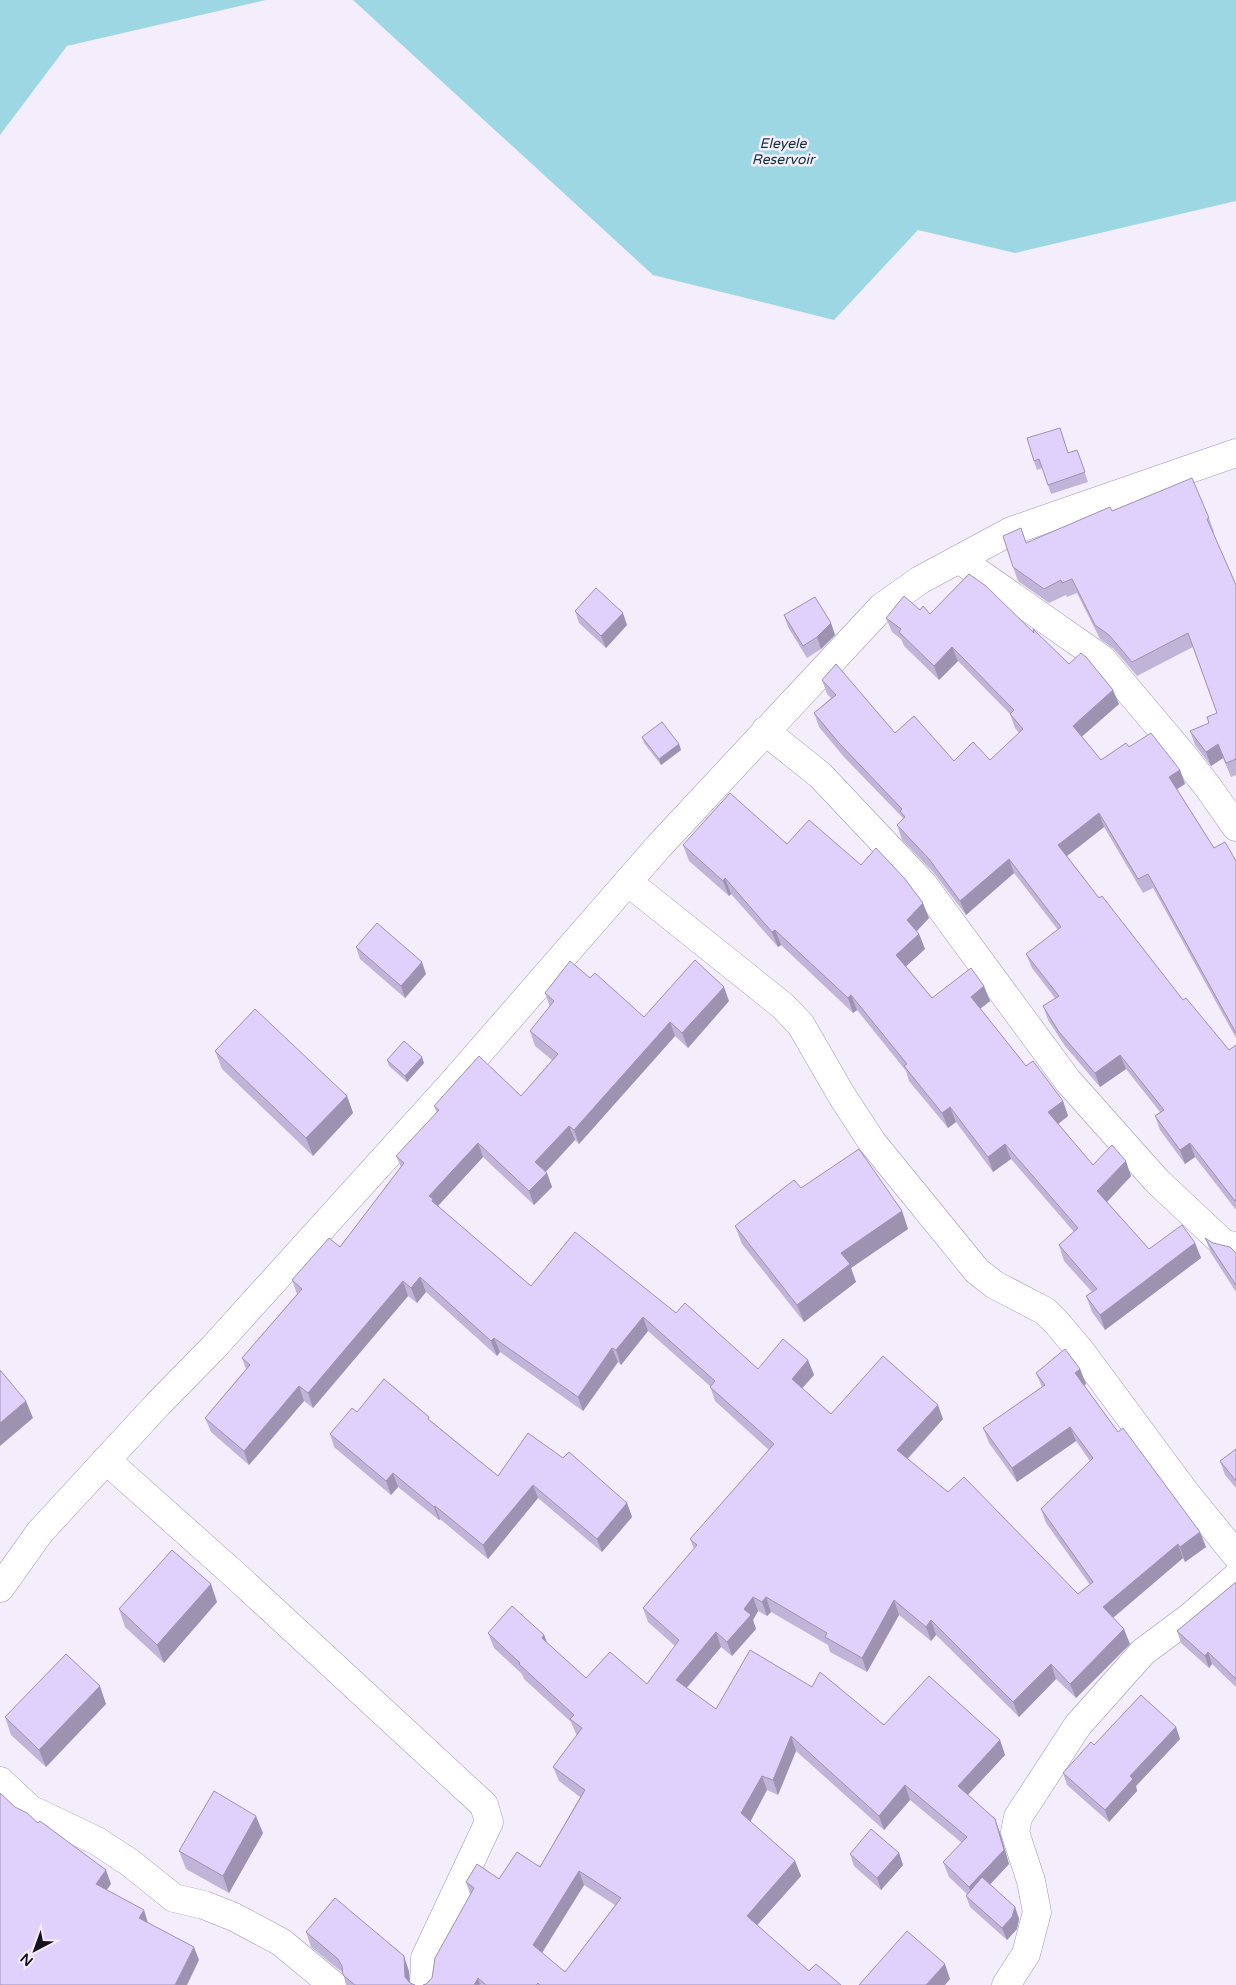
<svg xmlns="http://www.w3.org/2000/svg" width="1236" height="1985" viewBox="0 0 1236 1985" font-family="'Varela Round',sans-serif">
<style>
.water{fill:#9dd7e3}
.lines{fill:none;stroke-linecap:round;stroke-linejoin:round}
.minor-casing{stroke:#a294b4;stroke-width:29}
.minor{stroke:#fff;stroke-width:28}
.wall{fill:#c1b4d9;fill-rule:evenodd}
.shaded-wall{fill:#9d92b0}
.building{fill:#e0d1fc;stroke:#9d92b0;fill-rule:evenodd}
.labels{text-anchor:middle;stroke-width:5;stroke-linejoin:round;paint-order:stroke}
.water-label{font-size:14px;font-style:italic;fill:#133136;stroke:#f4eefc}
</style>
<rect width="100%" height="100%" fill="#f4eefc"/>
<g class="water">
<path d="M0,0H266L67,46L0,135Z"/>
<path d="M353,0H1236V201L1015,253L918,230L834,320L653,275Z"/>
</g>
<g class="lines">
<defs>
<g id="minor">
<path d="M959,559L1102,659L1182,754L1208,787L1236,827"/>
<path d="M765,731L820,775L923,884L1068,1081L1157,1181L1223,1243L1236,1247"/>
<path d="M628,882L783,1006L801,1025L842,1096L872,1142L977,1271L995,1285L1045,1311L1057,1323L1083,1354L1185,1492L1236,1555"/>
<path d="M106,1460L235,1575L484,1805L489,1822L425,1958L424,1985"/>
<path d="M0,1588L40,1532L158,1404L213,1348L450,1086L659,846L882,607L920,580L1011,531L1236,453"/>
<path d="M0,1781L30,1809L97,1841L129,1862L174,1898L204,1905L234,1917L281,1942L333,1985"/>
<path d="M1006,1985L1026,1954L1037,1912L1031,1881L1015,1832L1018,1817L1078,1725L1143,1652L1190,1617L1236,1577"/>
</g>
</defs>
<use href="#minor" class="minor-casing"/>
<use href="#minor" class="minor"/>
</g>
<g class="wall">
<path d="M1060,428L1068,453L1077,450L1088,482L1051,494L1042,468L1037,470L1034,461Z"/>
<path d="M1112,511L1209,518L1214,532L1213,533L1236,585V775L1231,777L1223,758L1211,766L1195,745L1190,731L1209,723L1207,717L1217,713L1193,647L1137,676L1114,649L1100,639L1077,593L1067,597L1066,595L1049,603L1018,581L1013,567Z"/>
<path d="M920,610L930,614L1034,633L1069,664L1119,704L1082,736L1101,760L1129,747L1180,770L1185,784L1177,789L1214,848L1236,861V1038L1153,888L1143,893L1104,827L1067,856L1099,898L1183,1000L1229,1050L1236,1045V1210L1195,1157L1185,1164L1160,1130L1155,1116L1160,1112L1126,1069L1100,1087L1065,1046L1048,1020L1043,1006L1055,998L1032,968L1026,954L1058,930L1014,873L966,915L934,873L902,840L897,825L903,819L902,817L844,757L819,727L814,713L831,698L827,694L822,680L895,733L954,761L990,760L1019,733L1015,728L1010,714L958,661L939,680L904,646L901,639L892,632L886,618Z"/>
<path d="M575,611L627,625L606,648L579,623Z"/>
<path d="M784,615L831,623L835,635L821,649L807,658L788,627Z"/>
<path d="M642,737L679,744L681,750L661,765L644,743Z"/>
<path d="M787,844L861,865L929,918L917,931L919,934L925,949L906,966L932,998L984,986L990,1001L980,1009L1026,1066L1063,1101L1068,1116L1058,1124L1093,1165L1131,1176L1107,1202L1149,1249L1195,1243L1201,1258L1105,1330L1092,1312L1086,1296L1092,1292L1064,1261L1059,1245L1074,1232L1011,1159L993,1172L956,1122L948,1128L909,1081L906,1071L857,1010L853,1013L781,945L778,947L731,894L729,896L689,861L683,845Z"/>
<path d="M356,947L426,974L405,998L360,959Z"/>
<path d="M590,978L644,1017L729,1001L688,1048L675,1036L579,1144L575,1140L546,1171L547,1173L552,1187L534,1205L483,1157L438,1206L531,1286L676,1313L758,1369L808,1360L814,1375L802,1388L831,1414L943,1419L908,1459L948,1492L1078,1594L1090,1585L1046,1523L1041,1509L1090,1461L1076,1441L1017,1482L989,1443L983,1428L1042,1387L1036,1373L1080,1369L1086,1384L1084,1385L1118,1432L1200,1532L1206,1547L1185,1562L1183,1558L1113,1618L1130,1644L1076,1698L1056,1679L1019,1717L936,1635L931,1641L899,1615L867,1672L830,1652L828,1645L771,1612L767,1616L758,1611L753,1620L756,1629L732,1656L721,1647L687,1688L716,1709L812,1687L884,1725L1000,1740L1005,1755L968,1795L995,1819L1000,1833L1009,1864L990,1885L1015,1907L1019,1919L1017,1929L1007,1940L970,1907L966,1896L967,1894L949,1877L943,1862L962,1843L910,1800L884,1830L796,1751L778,1795L767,1790L750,1821L795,1861L801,1876L757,1925L809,1971L841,1985H423L426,1984L432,1978L470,1894L466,1882L499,1879L540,1867L580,1797L559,1781L553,1767L577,1735L576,1734L571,1722L524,1679L522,1674L494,1648L488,1633L544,1635L547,1643L586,1678L647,1684L675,1646L648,1622L643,1608L694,1549L690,1539L769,1450L715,1401L710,1386L648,1331L621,1365L618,1362L583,1411L500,1352L497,1356L426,1292L417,1303L408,1296L313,1408L304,1401L249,1465L211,1432L205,1418L246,1369L242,1358L297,1294L292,1280L340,1247L401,1167L396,1156L437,1113L434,1106L521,1096L552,1060L535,1046L530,1031L550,1007L545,993ZM584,1885L615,1905L565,1972L542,1953Z"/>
<path d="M215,1051L347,1096L353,1113L313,1156L222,1069Z"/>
<path d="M387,1060L424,1063L407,1082L389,1066Z"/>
<path d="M801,1188L902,1211L908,1229L851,1268L856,1282L804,1322L742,1244L735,1226Z"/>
<path d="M1205,1238L1213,1243L1236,1253V1292L1211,1253Z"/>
<path d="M357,1412L431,1421L498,1476L627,1503L632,1517L602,1552L538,1498L488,1559L440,1519L439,1520L398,1487L391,1495L334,1447L330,1434Z"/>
<path d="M1236,1449V1488L1225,1475L1220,1461Z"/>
<path d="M1236,1582V1687L1212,1664L1209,1668L1181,1643L1177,1631Z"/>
<path d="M217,1602L164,1663L125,1627L119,1609Z"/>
<path d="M106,1704L46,1767L11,1735L5,1717Z"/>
<path d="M1176,1727L1180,1739L1136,1786L1137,1791L1109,1822L1067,1785L1063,1773L1094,1745Z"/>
<path d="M263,1833L229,1893L186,1869L179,1851Z"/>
<path d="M899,1853L903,1865L881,1890L854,1866L850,1854Z"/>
<path d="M306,1932L409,1971L410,1983L415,1985H346L343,1973L311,1947Z"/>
</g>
<g class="shaded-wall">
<path d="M623,613L627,625L606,648L601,636Z"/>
<path d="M831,623L835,635L821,649L817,637Z"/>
<path d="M952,647L958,661L939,680L934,666Z"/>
<path d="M1113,690L1119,704L1078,740L1073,726Z"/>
<path d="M679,744L681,750L661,765L659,759Z"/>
<path d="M1218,744L1223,758L1211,766L1206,752Z"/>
<path d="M1180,770L1185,784L1174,791L1169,777Z"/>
<path d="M1099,813L1104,827L1063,859L1058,845Z"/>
<path d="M1009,859L1014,873L966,915L960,901Z"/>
<path d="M725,878L731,894L729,896L723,881Z"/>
<path d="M923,903L929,918L913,935L907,920Z"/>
<path d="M775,930L781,945L778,947L772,932Z"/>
<path d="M919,934L925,949L902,970L896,955Z"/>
<path d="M422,962L426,974L405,998L401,986Z"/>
<path d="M984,986L990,1001L976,1012L971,997Z"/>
<path d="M724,987L729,1001L688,1048L682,1033Z"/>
<path d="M851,995L857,1010L853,1013L848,998Z"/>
<path d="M670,1022L675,1036L579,1144L574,1130Z"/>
<path d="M1120,1055L1126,1069L1100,1087L1095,1073Z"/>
<path d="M422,1057L424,1063L407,1082L405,1076Z"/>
<path d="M347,1096L353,1113L313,1156L306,1138Z"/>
<path d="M1063,1101L1068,1116L1053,1128L1048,1112Z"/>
<path d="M950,1107L956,1122L948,1128L942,1113Z"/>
<path d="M569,1126L575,1140L541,1177L535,1162Z"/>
<path d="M478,1143L483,1157L436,1208L429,1196Z"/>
<path d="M1190,1143L1195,1157L1185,1164L1180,1150Z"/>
<path d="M1005,1144L1011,1159L993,1172L988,1157Z"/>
<path d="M1126,1161L1131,1176L1103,1206L1097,1191Z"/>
<path d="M547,1173L552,1187L534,1205L529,1191Z"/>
<path d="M902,1211L908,1229L851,1268L856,1282L804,1322L797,1305L841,1253Z"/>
<path d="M1195,1243L1201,1258L1105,1330L1100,1315Z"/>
<path d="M420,1277L426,1292L417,1303L411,1288Z"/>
<path d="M403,1281L408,1296L313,1408L308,1393Z"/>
<path d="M643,1317L648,1331L621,1365L616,1350Z"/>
<path d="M494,1338L500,1352L497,1356L491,1341Z"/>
<path d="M612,1348L618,1362L583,1411L578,1397Z"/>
<path d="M808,1360L814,1375L798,1393L792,1379Z"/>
<path d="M1080,1369L1086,1384L1081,1388L1075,1373Z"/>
<path d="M299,1386L304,1401L249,1465L244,1451Z"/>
<path d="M26,1401L33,1418L0,1446V1423Z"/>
<path d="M938,1405L943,1419L902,1464L897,1450Z"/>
<path d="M1070,1427L1076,1441L1017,1482L1012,1468Z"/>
<path d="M393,1473L398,1487L391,1495L386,1481Z"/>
<path d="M533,1485L538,1498L488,1559L483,1545Z"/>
<path d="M627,1503L632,1517L602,1552L597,1539Z"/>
<path d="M435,1506L440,1519L439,1520L434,1507Z"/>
<path d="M1200,1532L1206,1547L1185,1562L1180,1547Z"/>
<path d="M1178,1544L1183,1558L1108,1622L1103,1607Z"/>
<path d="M211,1584L217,1602L164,1663L157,1645Z"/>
<path d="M753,1597L758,1611L753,1620L756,1629L732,1656L727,1642L744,1609Z"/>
<path d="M766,1597L771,1612L767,1616L762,1602Z"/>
<path d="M894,1600L899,1615L867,1672L862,1658Z"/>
<path d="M931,1620L936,1635L931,1641L926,1627Z"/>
<path d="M1124,1629L1130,1644L1076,1698L1070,1684Z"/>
<path d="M716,1632L721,1647L681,1694L676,1680Z"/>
<path d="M544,1635L550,1650L542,1638Z"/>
<path d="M1208,1652L1212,1664L1209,1668L1205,1656Z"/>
<path d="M1051,1664L1056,1679L1019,1717L1013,1702Z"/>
<path d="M100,1686L106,1704L46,1767L39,1750Z"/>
<path d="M1176,1727L1180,1739L1136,1786L1137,1791L1109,1822L1105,1810L1130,1776Z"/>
<path d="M791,1736L796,1751L778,1795L773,1780Z"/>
<path d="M1000,1740L1005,1755L963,1800L958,1786Z"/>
<path d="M762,1776L767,1790L747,1828L741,1813Z"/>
<path d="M905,1785L910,1800L884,1830L879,1816Z"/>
<path d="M256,1816L263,1833L229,1893L223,1876Z"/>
<path d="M995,1819L1000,1833L1009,1864L974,1901L969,1887Z"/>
<path d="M899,1853L903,1865L881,1890L877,1878Z"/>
<path d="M795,1861L801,1876L752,1931L747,1916Z"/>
<path d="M106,1870L111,1884L101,1898L96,1884Z"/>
<path d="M579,1871L584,1885L538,1959L533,1945Z"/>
<path d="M1015,1907L1019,1919L1017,1929L1007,1940L1002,1928Z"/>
<path d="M144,1910L148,1923L139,1918Z"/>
<path d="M194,1947L199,1960L187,1985H175Z"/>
<path d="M404,1956L409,1971L410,1985L405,1977Z"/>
<path d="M945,1964L950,1979L945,1985H926Z"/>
<path d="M478,1978L480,1985H474Z"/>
</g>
<g class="building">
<path d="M1060,428L1068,453L1077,450L1085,472L1048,485L1039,459L1034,461L1027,438Z"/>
<path d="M1192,478L1209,518L1207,519L1236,585V759L1226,763L1218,744L1206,752L1190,731L1209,723L1207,717L1217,713L1188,633L1132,662L1109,635L1095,625L1072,579L1062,583L1061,580L1044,589L1013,567L1003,536L1021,528L1026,543L1110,507L1112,511Z"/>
<path d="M969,574L986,586L1034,633L1033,629L1069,664L1081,653L1086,657L1113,690L1073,726L1101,760L1126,743L1129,747L1151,733L1180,770L1169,777L1214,848L1225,842L1236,861V1033L1148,874L1138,879L1099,813L1058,845L1099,898L1102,896L1183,1000L1186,998L1229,1050L1236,1045V1200L1235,1201L1190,1143L1180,1150L1155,1116L1164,1110L1120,1055L1095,1073L1059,1032L1043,1006L1059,996L1026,954L1061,927L1009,859L960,901L929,859L897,825L905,817L900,811L902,809L839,743L814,713L836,695L822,680L836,664L895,733L914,716L954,761L973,742L990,760L1023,729L1010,714L1014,710L952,647L934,666L899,632L901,629L886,618L904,596L920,610L923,606L930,614Z"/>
<path d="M596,588L623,613L601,636L575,611Z"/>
<path d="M815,597L831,623L817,637L803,646L784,615Z"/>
<path d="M662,722L679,744L659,759L642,737Z"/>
<path d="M730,793L787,844L809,820L861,865L876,848L905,879L923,903L907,920L919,934L896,955L932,998L971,968L984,986L971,997L1026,1066L1033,1061L1063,1101L1048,1112L1093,1165L1112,1145L1126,1161L1097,1191L1149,1249L1182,1225L1195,1243L1100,1315L1086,1296L1097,1289L1059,1245L1078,1228L1005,1144L988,1157L950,1107L942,1113L904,1066L907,1064L851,995L848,998L775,930L772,932L725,878L723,881L683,845Z"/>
<path d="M377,923L422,962L401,986L356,947Z"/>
<path d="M695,960L724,987L682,1033L670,1022L574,1130L569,1126L535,1162L547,1173L529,1191L478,1143L429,1196L433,1199L432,1201L531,1286L575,1232L676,1313L685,1303L758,1369L783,1339L808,1360L792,1379L831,1414L883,1356L938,1405L897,1450L948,1492L964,1477L1078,1594L1093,1582L1041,1509L1093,1458L1070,1427L1012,1468L983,1428L1045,1385L1036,1373L1065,1349L1080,1369L1075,1373L1118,1432L1123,1428L1200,1532L1180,1547L1178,1544L1103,1607L1124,1629L1070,1684L1051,1664L1013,1702L931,1620L926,1627L894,1600L862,1658L825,1637L827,1633L766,1597L762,1602L753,1597L744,1609L751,1615L727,1642L716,1632L676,1680L716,1709L750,1650L812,1687L820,1672L884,1725L929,1676L1000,1740L958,1786L995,1819L1004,1850L969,1887L943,1862L967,1837L905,1785L879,1816L791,1736L773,1780L762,1776L741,1813L795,1861L747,1916L809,1971L816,1964L841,1985H540L538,1983L536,1985H486L478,1978L474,1985H423L426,1984L432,1978L435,1958L474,1888L466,1882L477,1864L499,1879L517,1852L540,1867L585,1790L553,1767L582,1728L570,1719L574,1715L519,1664L520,1663L488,1633L512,1606L544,1635L542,1638L586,1678L610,1652L647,1684L679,1640L643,1608L697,1545L690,1539L774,1444L710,1387L715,1381L643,1317L616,1350L612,1348L578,1397L494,1338L491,1341L420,1277L411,1288L403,1281L308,1393L299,1386L244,1451L205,1418L250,1365L242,1358L302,1289L292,1280L329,1238L340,1247L404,1163L396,1156L439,1110L434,1106L479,1056L521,1096L558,1054L530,1031L554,1001L545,993L570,961L590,978L595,973L644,1017ZM579,1871L621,1898L565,1972L533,1945Z"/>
<path d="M255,1009L347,1096L306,1138L215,1051Z"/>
<path d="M404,1041L422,1057L405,1076L387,1060Z"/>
<path d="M859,1149L902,1211L841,1253L850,1264L797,1305L735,1226L794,1180L801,1188Z"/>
<path d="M1205,1238L1213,1243L1230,1247L1236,1253V1285Z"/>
<path d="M0,1370L26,1401L0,1423Z"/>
<path d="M384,1379L429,1417L428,1419L498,1476L528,1433L563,1458L569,1452L627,1503L597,1539L533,1485L483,1545L435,1506L434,1507L393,1473L386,1481L330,1434L352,1408L357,1412Z"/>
<path d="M1236,1449V1481L1220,1461Z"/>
<path d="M172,1550L211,1584L157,1645L119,1609Z"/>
<path d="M1236,1582V1679L1208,1652L1205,1656L1177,1631Z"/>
<path d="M66,1654L100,1686L39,1750L5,1717Z"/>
<path d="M1141,1695L1176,1727L1130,1776L1133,1779L1105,1810L1063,1773L1091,1742L1094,1745Z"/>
<path d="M214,1791L256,1816L223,1876L179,1851Z"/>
<path d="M0,1793L15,1807L27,1813L38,1823L40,1821L106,1870L96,1884L144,1910L139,1918L194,1947L175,1985H0Z"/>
<path d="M871,1829L899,1853L877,1878L850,1854Z"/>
<path d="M982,1877L1015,1907L1012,1917L1002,1928L966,1896Z"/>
<path d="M335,1898L404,1956L405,1977L410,1983L415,1985H355L343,1975L342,1966L338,1959L306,1932Z"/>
<path d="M907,1931L945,1964L926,1985H859Z"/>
</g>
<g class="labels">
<g class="water-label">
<text x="783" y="148">Eleyele<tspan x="783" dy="16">Reservoir</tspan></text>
</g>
</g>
<g transform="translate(35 1950) rotate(221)" stroke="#f4eefc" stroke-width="4" paint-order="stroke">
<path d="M0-4L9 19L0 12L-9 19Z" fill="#17121d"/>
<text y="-8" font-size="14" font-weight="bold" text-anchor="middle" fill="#17121d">N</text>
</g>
</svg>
